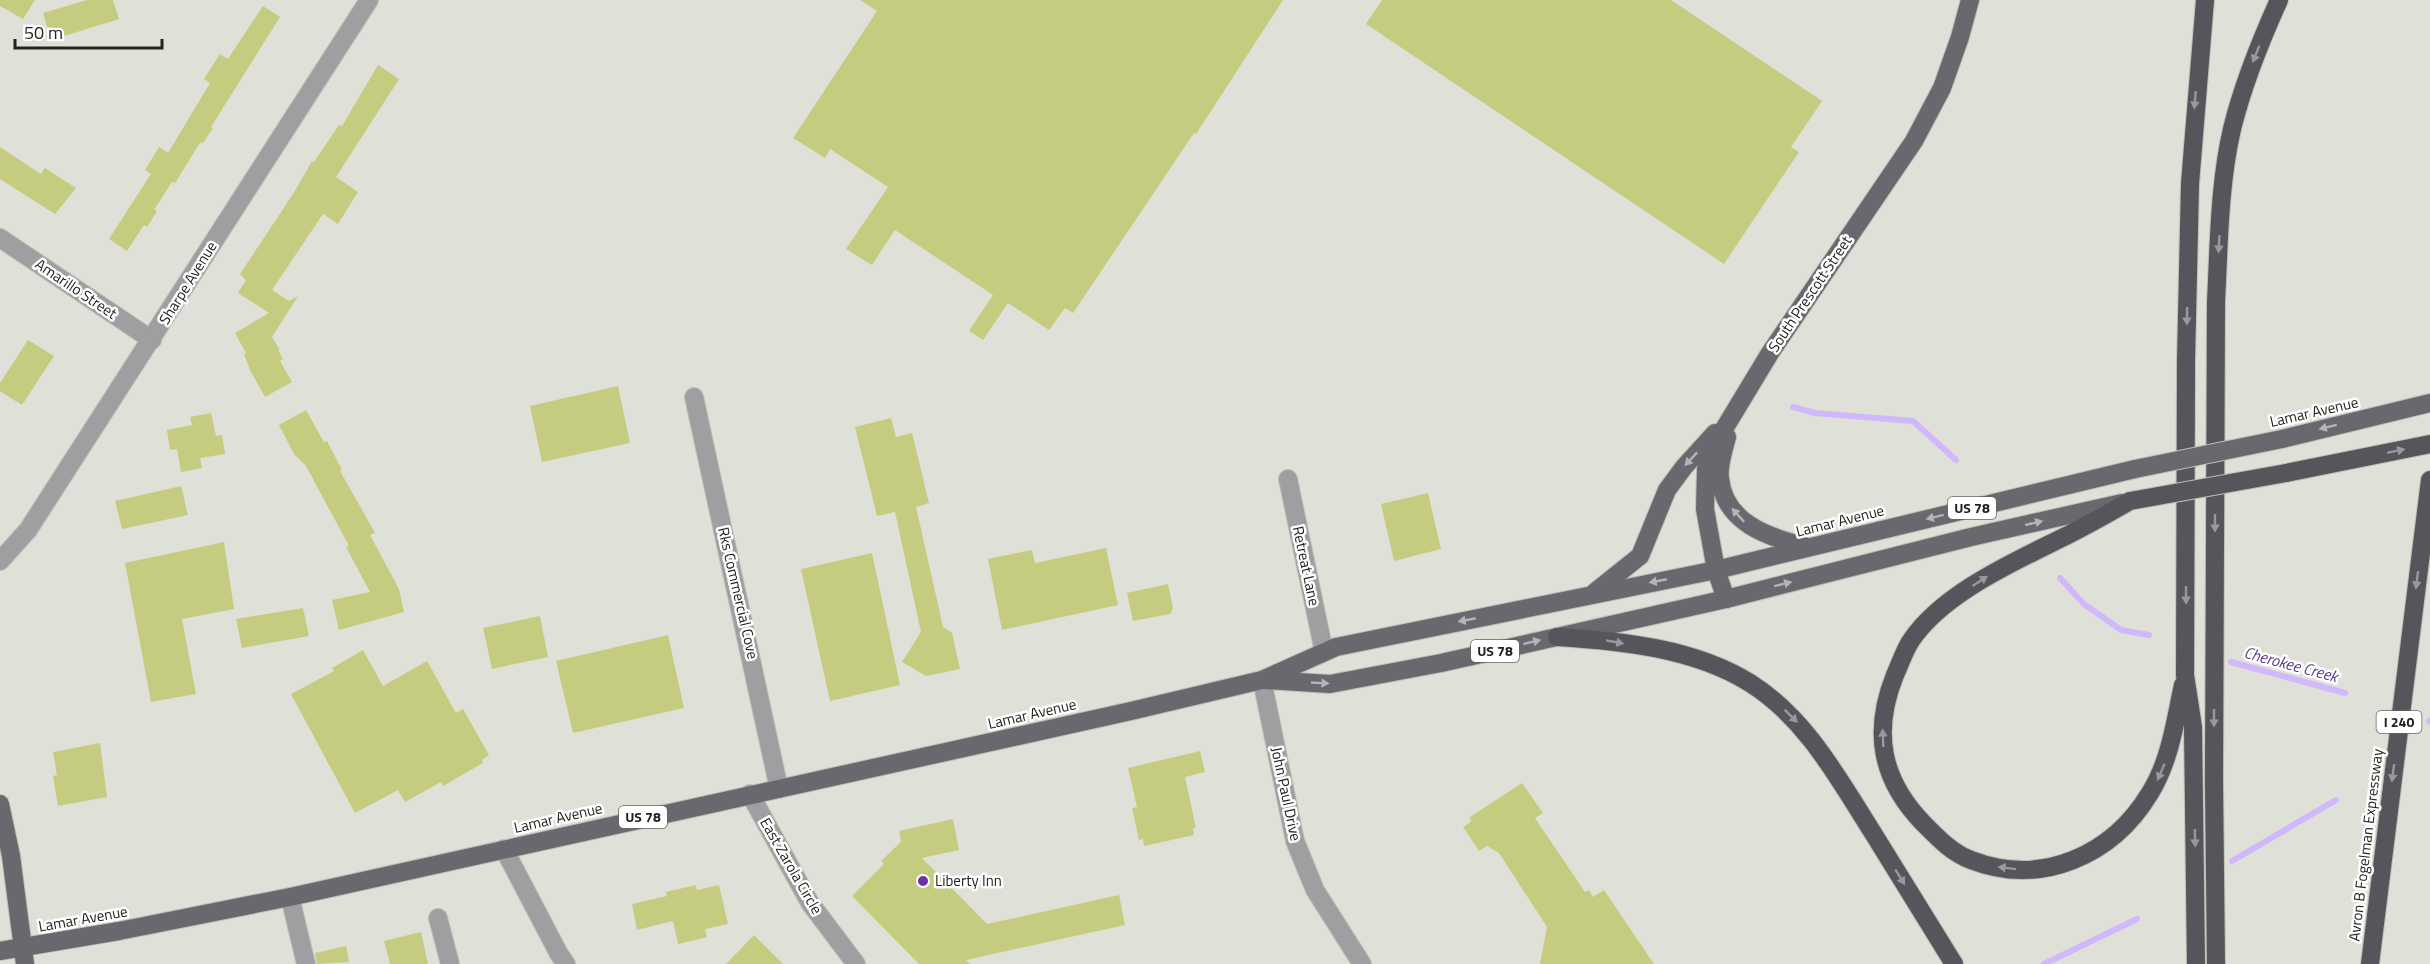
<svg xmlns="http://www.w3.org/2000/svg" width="2430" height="964" viewBox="0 0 2430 964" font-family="'Titillium Web',sans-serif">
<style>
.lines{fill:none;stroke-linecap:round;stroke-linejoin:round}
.stream{stroke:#d1b7fc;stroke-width:6}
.building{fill:#c6cc7f}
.minor-casing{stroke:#bdbeb6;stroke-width:20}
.major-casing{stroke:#bdbeb6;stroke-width:20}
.highway-casing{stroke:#bdbeb6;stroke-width:20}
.minor{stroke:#9f9ea1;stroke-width:18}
.major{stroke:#6a676e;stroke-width:18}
.highway{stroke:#57545b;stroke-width:18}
.major-bridge-casing{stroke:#bdbeb6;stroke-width:20;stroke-linecap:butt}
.highway-bridge-casing{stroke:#bdbeb6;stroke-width:20;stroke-linecap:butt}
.major-bridge{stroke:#6a676e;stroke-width:18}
.highway-bridge{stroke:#57545b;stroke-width:18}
.oneway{fill:#9a989d}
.oneway2{fill:#b4b3b6}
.poi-dot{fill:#6b32a8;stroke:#fff;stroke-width:2}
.labels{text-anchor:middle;stroke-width:5;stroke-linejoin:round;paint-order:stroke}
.shield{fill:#fff;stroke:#646562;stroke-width:1.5}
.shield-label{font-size:14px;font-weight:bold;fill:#22231f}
.street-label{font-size:15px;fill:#22231f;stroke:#fff}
.poi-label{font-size:15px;fill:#22231f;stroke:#fff;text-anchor:start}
.water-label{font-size:16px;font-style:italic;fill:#603d8d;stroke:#fff}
</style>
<rect width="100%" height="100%" fill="#dfe0d7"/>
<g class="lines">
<g class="stream">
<path d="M1793,407L1815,413L1913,421L1956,460"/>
<path d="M2060,578L2084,604L2121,630L2149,635"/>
<path d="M2231,662L2345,693"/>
<path d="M2429,721H2430"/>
<path d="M2232,861L2336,800"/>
<path d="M2044,964L2137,919"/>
</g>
</g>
<g class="building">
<path d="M0,0H35L23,19L0,6Z"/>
<path d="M87,0H113L119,19L51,40L43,13Z"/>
<path d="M860,0H1283L1196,134L1194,133L1073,313L1065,308L1049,330L1008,303L983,340L969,331L993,295L895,230L872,265L846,249L888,187L830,149L825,158L793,138L877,11Z"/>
<path d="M1382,0H1671L1822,101L1791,147L1799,152L1724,264L1366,24Z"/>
<path d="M263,6L280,17L211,127L213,128L203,143L201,142L198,146L175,183L172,182L154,210L157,211L147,227L144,225L127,251L109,239L151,174L145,170L159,147L168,153L210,83L204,79L220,54L228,59Z"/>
<path d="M378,65L399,79L336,177L358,192L338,224L323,214L272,290L289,301L298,296L272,337L280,350H278L283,359L280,361L292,382L265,397L250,370L244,354L246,353L235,333L269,313L238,293L246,280L240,274L295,191L312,161L314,162L339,125L342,126Z"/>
<path d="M0,147L41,174L45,168L76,188L55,214L0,179Z"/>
<path d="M28,340L54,356L22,405L0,391V383Z"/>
<path d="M618,386L630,443L542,462L530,406Z"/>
<path d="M306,410L324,442L327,441L342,470L340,471L375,533L370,535L399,589L404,612L339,630L332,600L370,592L346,547L349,546L306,466L294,454L279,425Z"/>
<path d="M211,413L216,436L222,435L225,454L200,458L202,468L181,472L177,449L170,450L167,430L192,425L190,417Z"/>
<path d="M891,418L896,437L912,433L929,503L916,507L943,627L952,633L960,669L926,676L902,662L921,632L895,512L877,516L855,427Z"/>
<path d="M181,486L188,515L122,529L115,501Z"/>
<path d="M1428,493L1441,549L1394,561L1381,504Z"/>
<path d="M224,542L234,609L182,619L196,694L151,702L125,563Z"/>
<path d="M1106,548L1118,605L1002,630L988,559L1032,550L1035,563Z"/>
<path d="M872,553L900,685L830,701L801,569Z"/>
<path d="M1168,584L1173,608L1170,614L1133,621L1127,593Z"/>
<path d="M303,608L309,636L242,648L236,619Z"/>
<path d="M540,616L548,657L492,669L483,628Z"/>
<path d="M668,635L684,708L573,733L556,661Z"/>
<path d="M363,650L383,686L427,661L456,713L463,709L489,755L482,760L483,763L443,786L441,782L405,802L398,790L355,813L291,694L334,671L332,668Z"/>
<path d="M100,743L107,797L58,806L53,776L57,775L53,752Z"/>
<path d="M1200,751L1205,772L1185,777L1196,828H1193L1194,835L1144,846L1143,839L1139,840L1132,808L1137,807L1128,768Z"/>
<path d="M1522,783L1543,813L1535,818L1585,892L1589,890L1593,897L1604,890L1654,964H1540L1547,927L1499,853L1487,846L1479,851L1463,827L1471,822L1470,817Z"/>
<path d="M953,819L959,850L922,858L987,924L1119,895L1125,925L966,960L970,964H919L852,896L884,864L881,861L901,842L899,831Z"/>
<path d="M696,885L697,890L719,885L728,924L705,929L707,937L678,944L673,921L637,930L632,904L667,896L666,892Z"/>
<path d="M421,932L428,964H390L384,941Z"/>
<path d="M754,935L783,964H726Z"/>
<path d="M346,946L349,962L317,964L315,953Z"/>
</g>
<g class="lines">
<defs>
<g id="minor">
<path d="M0,238L152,340"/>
<path d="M694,397L779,789"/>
<path d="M1288,479L1324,652"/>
<path d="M0,561L28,530L369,0"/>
<path d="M1262,680L1295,841L1315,890L1362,964"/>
<path d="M750,794L810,903L856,964"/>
<path d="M504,849L559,954L566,964"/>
<path d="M290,897L306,964"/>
<path d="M438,918L450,964"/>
</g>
<g id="major">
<path d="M1727,437C1724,449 1718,466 1720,478C1724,522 1767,537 1804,546"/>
<path d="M2282,439L2430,403"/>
<path d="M1595,592L1640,556L1667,490L1684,467L1715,433"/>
<path d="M1726,599L1716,570L1705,509L1706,469L1715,444L1770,353L1914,141L1942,88L1960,37L1970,0"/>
<path d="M1265,680L1330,684L1441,663L1726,599L1971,537L2122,503"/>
<path d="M0,804L11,856L25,964"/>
<path d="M0,951L119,931L290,897L1131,711L1262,680L1336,647L1716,570L2135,469"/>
</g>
<g id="highway">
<path d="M2286,473L2430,444"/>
<path d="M2130,501C2109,513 2088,525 2066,536C2016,561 1942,593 1910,642C1904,652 1900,664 1895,675C1872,732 1881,780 1924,824C1938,838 1952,853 1971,860C2041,887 2112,856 2150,793C2170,761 2175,722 2183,685"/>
<path d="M1557,637C1621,641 1694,648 1750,683C1806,718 1838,778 1873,833C1900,876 1927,920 1954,964"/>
<path d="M2196,964L2193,727L2185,675L2186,361L2190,184L2205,0"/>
<path d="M2216,964L2214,781L2216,302C2219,245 2219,185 2232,129C2243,84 2260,42 2279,0"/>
<path d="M2370,964L2430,480"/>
</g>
</defs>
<use href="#minor" class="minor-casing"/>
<use href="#major" class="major-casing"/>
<use href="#highway" class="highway-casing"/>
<use href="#minor" class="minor"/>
<use href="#major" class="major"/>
<use href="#highway" class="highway"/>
<defs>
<path id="major-bridge" d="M2135,469L2282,439"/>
<path id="highway-bridge" d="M2130,501L2286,473"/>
</defs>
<use href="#major-bridge" class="major-bridge-casing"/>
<use href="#highway-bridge" class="highway-bridge-casing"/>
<use href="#major-bridge" class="major-bridge"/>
<use href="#highway-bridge" class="highway-bridge"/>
</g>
<defs><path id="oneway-solid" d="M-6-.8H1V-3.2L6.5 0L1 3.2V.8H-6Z" transform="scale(1.5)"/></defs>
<g class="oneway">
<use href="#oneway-solid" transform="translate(2256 54) rotate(112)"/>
<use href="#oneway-solid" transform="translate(2195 100) rotate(95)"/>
<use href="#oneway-solid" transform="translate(2219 244) rotate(93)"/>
<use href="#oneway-solid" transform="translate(2187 316) rotate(91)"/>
<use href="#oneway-solid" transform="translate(2396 451) rotate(-12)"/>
<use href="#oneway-solid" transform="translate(2215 523) rotate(90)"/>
<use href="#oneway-solid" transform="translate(2417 580) rotate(97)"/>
<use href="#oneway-solid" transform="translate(1980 581) rotate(-33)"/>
<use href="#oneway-solid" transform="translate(2186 595) rotate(90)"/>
<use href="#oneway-solid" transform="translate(1615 642) rotate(10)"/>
<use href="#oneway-solid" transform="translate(1791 716) rotate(45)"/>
<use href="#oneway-solid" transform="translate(2214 718) rotate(90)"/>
<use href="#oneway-solid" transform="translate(1883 738) rotate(-92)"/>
<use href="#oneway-solid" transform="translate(2161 772) rotate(113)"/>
<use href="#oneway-solid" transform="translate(2393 773) rotate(97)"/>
<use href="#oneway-solid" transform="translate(2195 838) rotate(89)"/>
<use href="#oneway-solid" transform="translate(2007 868) rotate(-173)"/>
<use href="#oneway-solid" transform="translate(1900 877) rotate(58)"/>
</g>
<g class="oneway2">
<use href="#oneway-solid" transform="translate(2328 427) rotate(166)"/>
<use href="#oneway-solid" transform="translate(1691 459) rotate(133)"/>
<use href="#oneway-solid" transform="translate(1738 515) rotate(-132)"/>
<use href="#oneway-solid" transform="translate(1935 517) rotate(166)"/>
<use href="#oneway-solid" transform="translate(2034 523) rotate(-13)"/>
<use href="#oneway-solid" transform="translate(1658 581) rotate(169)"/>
<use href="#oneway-solid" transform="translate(1783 584) rotate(-14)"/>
<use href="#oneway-solid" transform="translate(1467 620) rotate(169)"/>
<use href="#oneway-solid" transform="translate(1532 642) rotate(-13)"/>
<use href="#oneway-solid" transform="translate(1320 683) rotate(3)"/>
</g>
<circle class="poi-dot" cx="923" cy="881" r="6"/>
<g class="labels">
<g class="shield">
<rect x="1948" y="497" width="48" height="22" rx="4.5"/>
<rect x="1471" y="640" width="48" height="22" rx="4.5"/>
<rect x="2376.5" y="711" width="45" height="22" rx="4.5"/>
<rect x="619" y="806" width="48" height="22" rx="4.5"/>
</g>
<g class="shield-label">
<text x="1972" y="513">US 78</text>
<text x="1495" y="656">US 78</text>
<text x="2399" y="727">I 240</text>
<text x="643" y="822">US 78</text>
</g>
<g class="street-label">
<text transform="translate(188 283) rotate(-58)" y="5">Sharpe Avenue</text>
<text transform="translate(76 289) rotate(34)" y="5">Amarillo Street</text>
<text transform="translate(1810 294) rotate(-56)" y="5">South Prescott Street</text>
<text transform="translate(2314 412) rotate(-13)" y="5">Lamar Avenue</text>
<text transform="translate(1840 521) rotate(-14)" y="5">Lamar Avenue</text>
<text transform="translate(1306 566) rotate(78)" y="5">Retreat Lane</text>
<text transform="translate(738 593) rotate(77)" y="5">Rks Commercial Cove</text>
<text transform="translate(1032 714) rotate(-13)" y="5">Lamar Avenue</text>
<text transform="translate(1286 794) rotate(78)" y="5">John Paul Drive</text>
<text transform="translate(558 818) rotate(-13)" y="5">Lamar Avenue</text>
<text transform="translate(2366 845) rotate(-83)" y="5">Avron B Fogelman Expressway</text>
<text transform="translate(791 866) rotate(60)" y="5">East Zarola Circle</text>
<text transform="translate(83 919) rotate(-10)" y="5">Lamar Avenue</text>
</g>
<g class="poi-label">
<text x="935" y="886">Liberty Inn</text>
</g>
<g class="water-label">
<text transform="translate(2291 664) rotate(15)" y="6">Cherokee Creek</text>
</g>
</g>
<path d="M15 39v9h147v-9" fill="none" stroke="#22231f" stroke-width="3"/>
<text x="24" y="39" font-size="18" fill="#22231f" stroke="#ffffff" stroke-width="4.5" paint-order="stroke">50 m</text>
</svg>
